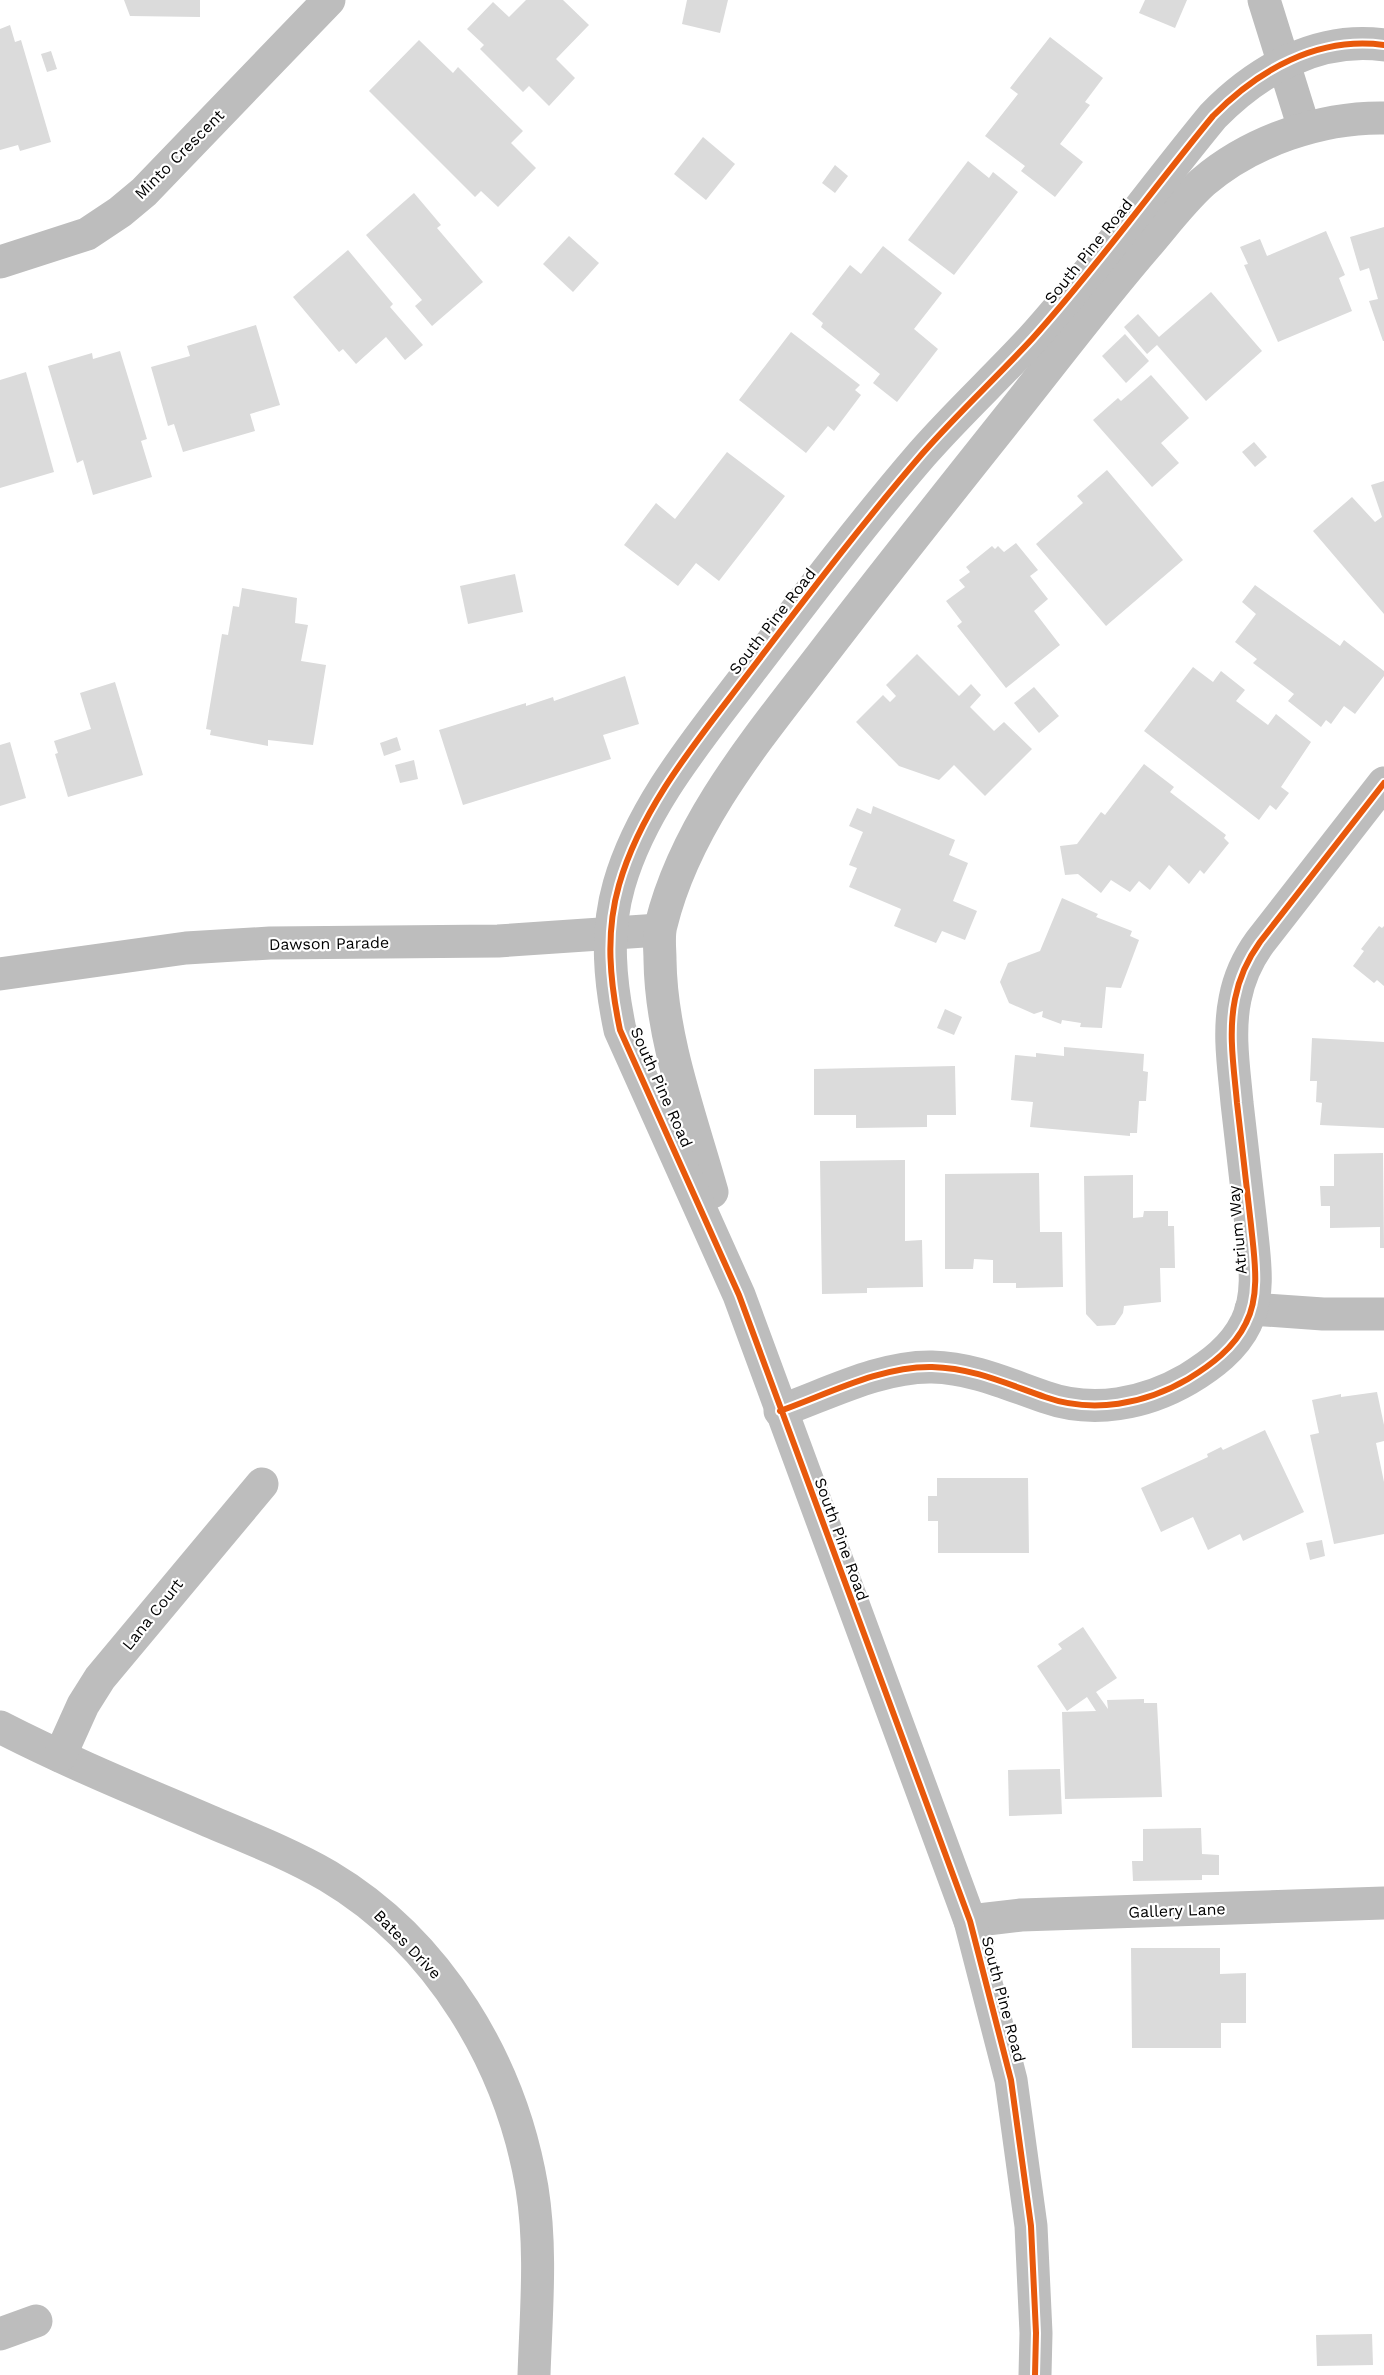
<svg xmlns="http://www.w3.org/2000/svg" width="1384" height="2375" viewBox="0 0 1384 2375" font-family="'Work Sans',sans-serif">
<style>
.building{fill:#dbdbdb}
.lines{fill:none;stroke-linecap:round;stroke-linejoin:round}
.minor{stroke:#bdbdbd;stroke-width:33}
.cycleway-casing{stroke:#fff;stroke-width:10}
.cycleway{stroke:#e8590c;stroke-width:6}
.labels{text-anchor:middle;stroke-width:4.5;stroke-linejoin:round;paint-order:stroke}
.street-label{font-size:16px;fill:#000;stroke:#fff}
</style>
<rect width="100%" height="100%" fill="#fff"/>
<g class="building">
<path d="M124,0H200V17L130,16Z"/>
<path d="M526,0H563L589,25L556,59L575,78L549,106L529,86L523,92L480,49L484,45L467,29L493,2L509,17Z"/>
<path d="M687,0H728L720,33L682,24Z"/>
<path d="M1145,0H1187L1175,28L1139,13Z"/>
<path d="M10,25L15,42L21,40L51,142L20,151L18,145L0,150V29Z"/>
<path d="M1050,37L1103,78L1085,102L1090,105L1060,144L1083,162L1055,197L1021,171L1025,166L985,136L1018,94L1010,88Z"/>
<path d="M419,40L453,73L458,67L523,131L511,143L536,168L498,207L481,191L475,197L369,91Z"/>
<path d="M51,51L57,69L47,72L41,54Z"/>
<path d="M703,137L735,164L706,200L674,174Z"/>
<path d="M968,161L989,178L993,172L1018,192L954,275L908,240Z"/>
<path d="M835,165L848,176L835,193L822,183Z"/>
<path d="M414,193L441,225L437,228L483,282L432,326L415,306L422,300L366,235Z"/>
<path d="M1384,227V341H1383L1369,301L1378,299L1369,268L1360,271L1350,237Z"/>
<path d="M1326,231L1345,275L1339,278L1352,311L1278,342L1244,265L1248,264L1240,247L1260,239L1267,256Z"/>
<path d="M569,236L599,263L573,292L543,264Z"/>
<path d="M883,246L942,293L914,329L938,349L897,402L873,383L880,374L821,327L823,323L812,314L850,265L861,274Z"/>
<path d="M348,250L393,304L390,307L423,345L405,360L386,337L356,364L343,349L339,352L293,297Z"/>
<path d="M1211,292L1262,351L1206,401L1157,345L1147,354L1124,327L1138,314L1159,337Z"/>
<path d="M256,325L280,405L250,414L255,431L183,452L174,424L168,426L151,367L190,356L187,346Z"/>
<path d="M791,332L860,385L855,390L861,395L834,431L828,426L806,453L739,400Z"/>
<path d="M1125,334L1149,361L1126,383L1102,356Z"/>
<path d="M120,351L147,439L141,441L152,477L93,495L83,460L77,463L48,366L92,353L93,359Z"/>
<path d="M26,372L54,472L0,488V380Z"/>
<path d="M1151,375L1189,418L1161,443L1179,463L1152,487L1093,420L1118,398L1121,401Z"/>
<path d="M1254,442L1267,457L1255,467L1242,452Z"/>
<path d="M727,452L785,496L719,581L696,563L678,586L624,545L656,503L675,519Z"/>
<path d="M1107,470L1183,560L1106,626L1036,544L1083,503L1077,496Z"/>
<path d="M1384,481V614L1313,531L1352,497L1375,522L1382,517L1371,485Z"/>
<path d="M1016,543L1038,570L1030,576L1048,599L1034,611L1060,645L1006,688L957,626L962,622L946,601L965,587L959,580L970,572L966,567L992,546L995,549L998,546L1004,552Z"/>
<path d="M515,574L523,612L468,624L460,586Z"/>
<path d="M1255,585L1340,646L1344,640L1384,671V676L1355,714L1344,706L1331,724L1326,720L1321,727L1288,701L1294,694L1253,663L1257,659L1235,642L1256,614L1242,602Z"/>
<path d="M242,588L297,598L295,623L308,625L301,661L326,665L313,745L268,740V746L210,735L211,730L206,729L222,634L228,635L233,606L239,607Z"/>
<path d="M917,654L959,696L971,684L981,695L970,707L994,731L1004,722L1032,749L985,796L954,765L939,780L899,766L856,722L883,695L890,702L896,696L886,685Z"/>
<path d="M1193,667L1213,682L1221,671L1245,690L1236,701L1268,725L1276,714L1311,742L1281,787L1289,793L1276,810L1270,805L1259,820L1144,731Z"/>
<path d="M625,676L639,724L603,735L611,759L463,805L439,730L526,703V706L553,697L554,701Z"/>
<path d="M115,682L143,775L68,797L55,754L58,753L54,741L91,729L80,693Z"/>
<path d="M1034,687L1059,716L1039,733L1014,703Z"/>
<path d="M397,737L401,750L384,756L380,743Z"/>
<path d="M10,742L26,798L0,806V745Z"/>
<path d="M414,760L418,779L400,783L395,765Z"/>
<path d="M1144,764L1174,787L1170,792L1226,835L1224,838L1229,843L1204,874L1200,870L1189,884L1169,865L1150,890L1139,881L1130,892L1111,880L1101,893L1078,874L1065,875L1060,846L1077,844L1101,812L1105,815Z"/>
<path d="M873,806L955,840L949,855L968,863L953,901L977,911L965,940L942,931L936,943L894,926L901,909L849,887L857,868L849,865L863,832L849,826L857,808L871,814Z"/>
<path d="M1062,898L1098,914L1096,917L1132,931L1130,936L1139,940L1121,988L1106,987L1102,1028L1080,1027L1081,1023L1062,1020L1061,1024L1042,1017L1043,1011L1034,1014L1009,1003L1000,982L1008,963L1040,951Z"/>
<path d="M1379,926L1382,928L1384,926V986L1377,980L1374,983L1353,966L1364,951L1361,949Z"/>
<path d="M945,1009L962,1017L954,1035L937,1028Z"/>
<path d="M1312,1038L1384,1042V1128L1320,1125L1322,1103L1316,1102L1317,1081H1310Z"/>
<path d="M1064,1047L1144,1054L1143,1071L1148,1072L1146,1101H1139L1137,1133H1130V1136L1030,1127L1033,1102L1011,1100L1015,1055L1036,1057V1053L1064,1056Z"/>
<path d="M955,1066L956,1115H927V1127L856,1128V1115H814V1069Z"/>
<path d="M1383,1153L1384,1248H1380V1227L1330,1228V1206H1321L1320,1186H1334V1154Z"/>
<path d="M905,1160V1241L922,1240L923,1287L867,1288V1293L822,1294L820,1161Z"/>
<path d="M1039,1173L1040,1232H1062L1063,1287L1016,1288V1283H993V1260L974,1259L973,1269H945V1174Z"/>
<path d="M1133,1175V1218L1143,1217L1144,1211H1168V1226H1174L1175,1268H1160L1161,1302L1124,1306L1123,1313L1115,1325L1097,1326L1086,1314L1084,1176Z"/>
<path d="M1377,1392L1384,1425V1441L1376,1443L1384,1482V1534L1334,1544L1310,1435L1319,1433L1312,1400L1341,1394V1397Z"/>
<path d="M1265,1430L1304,1512L1243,1541L1240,1534L1208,1550L1193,1517L1161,1532L1141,1488L1208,1457L1207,1454L1221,1447L1223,1450Z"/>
<path d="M937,1478H1028L1029,1553H938V1521H928V1496H937Z"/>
<path d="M1322,1540L1325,1556L1310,1560L1306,1543Z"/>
<path d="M1083,1627L1117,1678L1096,1692L1108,1709L1107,1700L1144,1699V1703H1157L1162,1797L1065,1799L1062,1712L1096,1711L1087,1697L1067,1711L1037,1666L1062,1649L1058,1644Z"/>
<path d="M1060,1769L1062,1814L1009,1816L1008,1770Z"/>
<path d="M1201,1828L1202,1854L1219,1855V1875H1202V1880L1133,1881L1132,1861H1143V1829Z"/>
<path d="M1131,1948H1220V1974L1246,1973V2023H1221V2048H1132Z"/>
<path d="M1372,2334L1373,2365L1317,2366L1316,2335Z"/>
</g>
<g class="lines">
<g class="minor">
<path d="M1264,0L1304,128"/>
<path d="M0,262L87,234L120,212L144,192L329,0"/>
<path d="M0,974L186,948L270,943L498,941L659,930"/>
<path d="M712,1192C691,1117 661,1038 660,960C660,949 658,936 661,925C686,823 758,738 821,656C886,571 953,487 1020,403C1062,350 1103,296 1147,245C1165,224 1182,201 1203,182C1251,141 1321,117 1384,118"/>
<path d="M1251,1309L1323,1314H1384"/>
<path d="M780,1411C828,1394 881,1366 932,1367C973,1368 1007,1384 1045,1397C1093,1414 1145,1404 1188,1379C1211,1365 1234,1348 1246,1323C1261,1294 1254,1256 1251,1225C1246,1184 1242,1144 1237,1103C1234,1069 1228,1033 1235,999C1239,978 1247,960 1260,942L1384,783"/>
<path d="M0,1727C68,1762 139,1791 209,1821C249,1838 290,1854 328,1876C439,1942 511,2063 532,2188C542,2250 536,2313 534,2375"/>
<path d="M60,1756L83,1705L100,1678L262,1484"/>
<path d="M970,1921L1021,1915L1384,1903"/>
<path d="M0,2334L36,2321"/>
<path d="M1035,2375L1036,2333L1031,2226L1011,2080L970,1921L739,1295L620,1030C610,982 605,934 619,885C641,808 696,742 744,679C802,603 860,526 922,454C957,414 996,378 1032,339C1096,268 1152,190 1213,116C1258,70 1318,36 1384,45"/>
</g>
<defs>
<g id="cycleway">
<path d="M780,1411C828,1394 881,1366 932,1367C973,1368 1007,1384 1045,1397C1093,1414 1145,1404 1188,1379C1211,1365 1234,1348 1246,1323C1261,1294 1254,1256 1251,1225C1246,1184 1242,1144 1237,1103C1234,1069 1228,1033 1235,999C1239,978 1247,960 1260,942L1384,783"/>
<path d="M1035,2375L1036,2333L1031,2226L1011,2080L970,1921L739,1295L620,1030C610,982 605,934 619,885C641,808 696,742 744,679C802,603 860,526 922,454C957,414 996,378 1032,339C1096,268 1152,190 1213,116C1258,70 1318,36 1384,45"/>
</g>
</defs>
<use href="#cycleway" class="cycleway-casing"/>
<use href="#cycleway" class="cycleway"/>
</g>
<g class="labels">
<g class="street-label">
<text transform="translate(179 154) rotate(-45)" y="6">Minto Crescent</text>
<text transform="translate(1088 251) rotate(-51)" y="6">South Pine Road</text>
<text transform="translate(772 621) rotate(-52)" y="6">South Pine Road</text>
<text transform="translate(329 943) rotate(-1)" y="6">Dawson Parade</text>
<text transform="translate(662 1087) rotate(66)" y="6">South Pine Road</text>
<text transform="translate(1237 1230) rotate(-95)" y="6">Atrium Way</text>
<text transform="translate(842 1539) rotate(70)" y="6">South Pine Road</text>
<text transform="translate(152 1614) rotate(-51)" y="6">Lana Court</text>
<text transform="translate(1177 1910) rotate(-2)" y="6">Gallery Lane</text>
<text transform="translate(408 1944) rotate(46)" y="6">Bates Drive</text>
<text transform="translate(1004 1999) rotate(75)" y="6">South Pine Road</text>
</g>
</g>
</svg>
